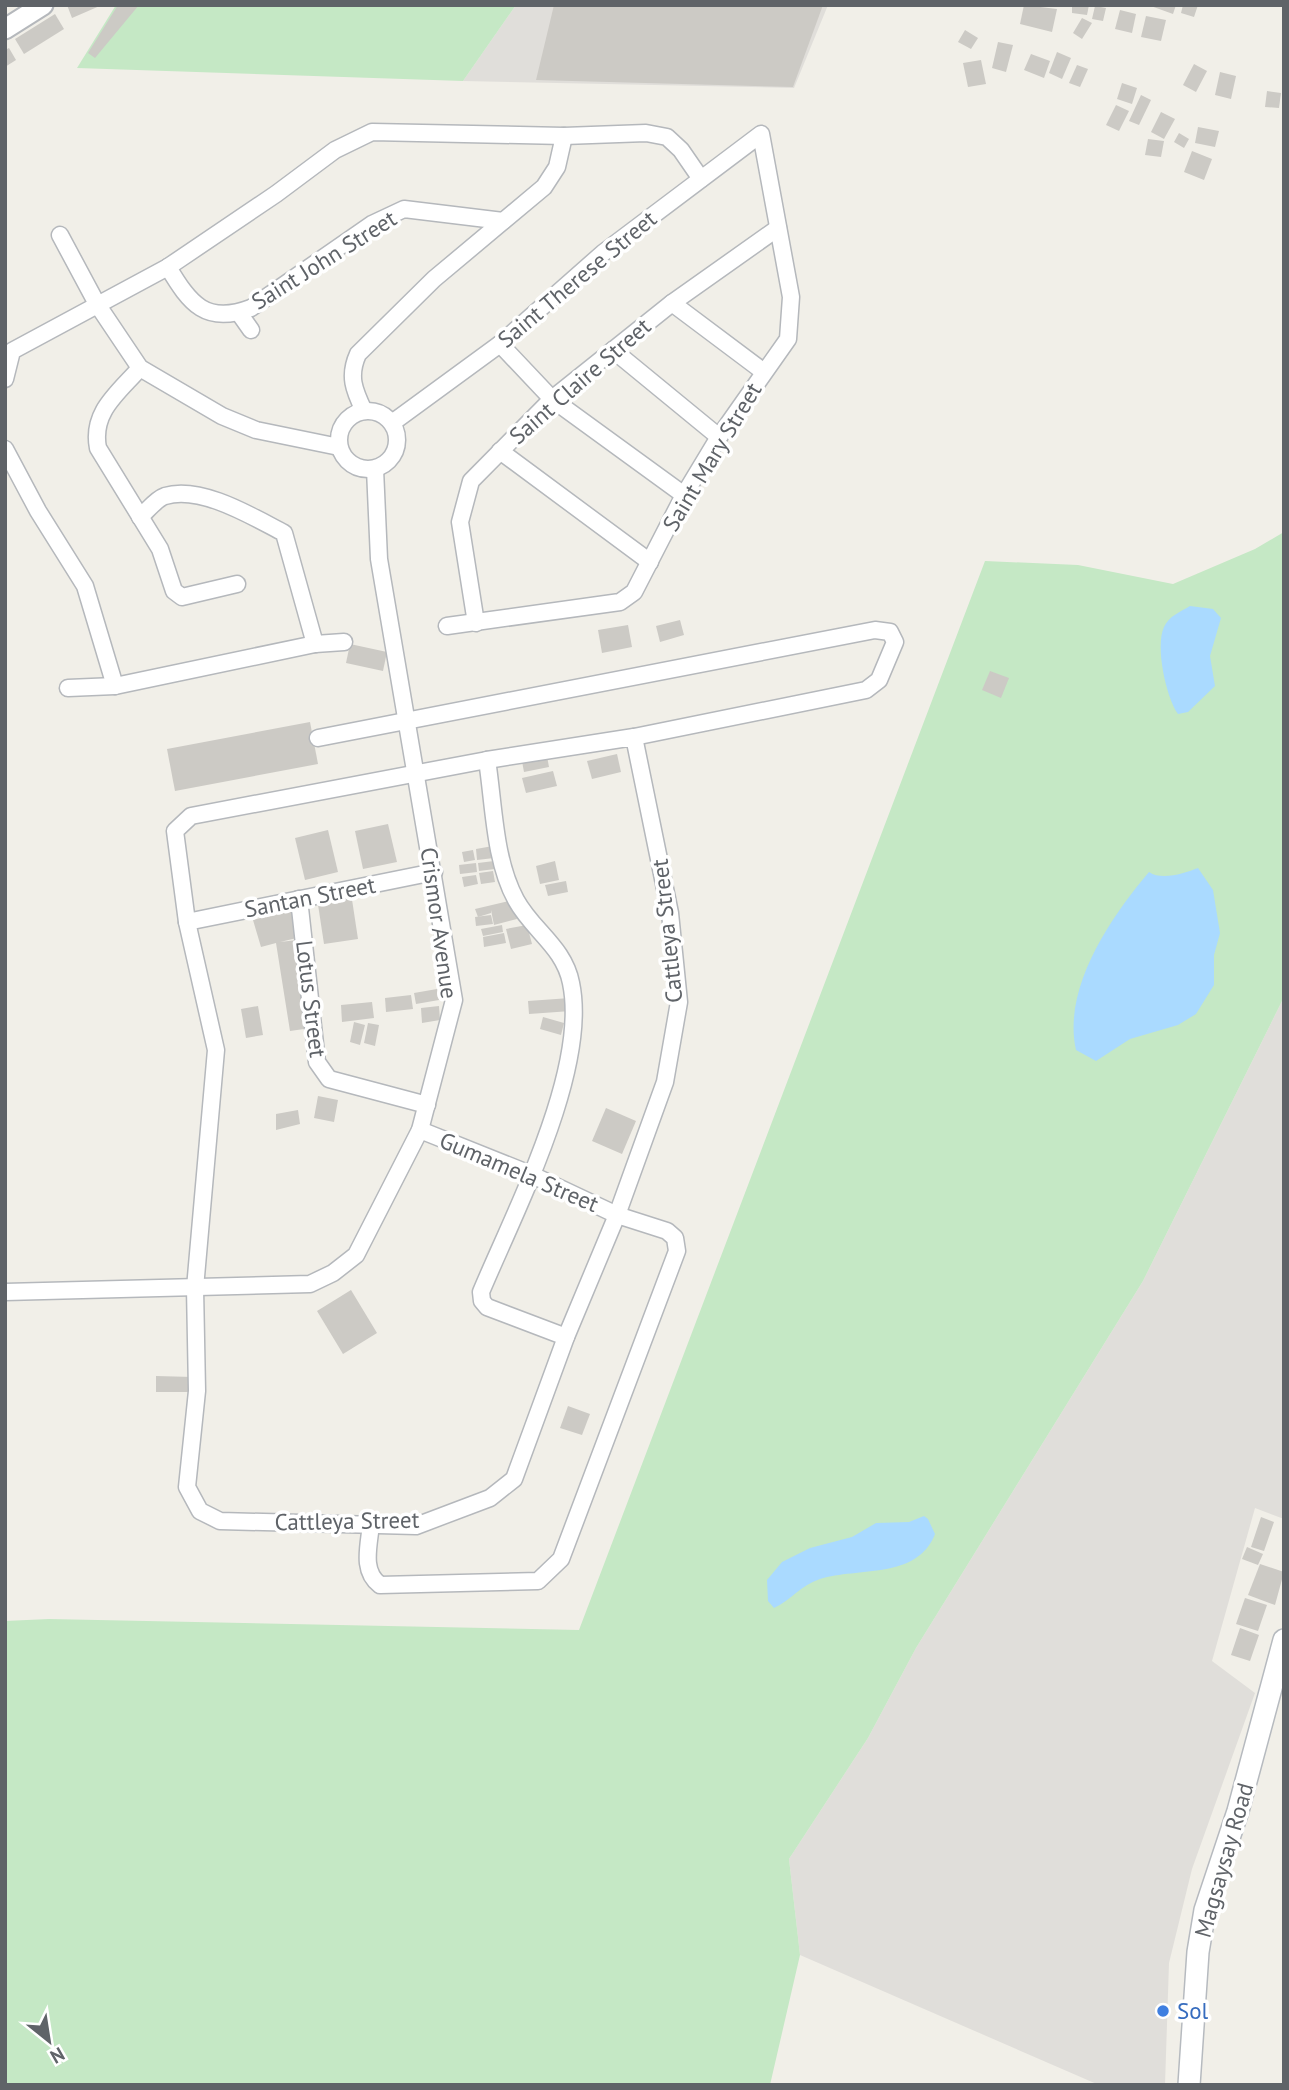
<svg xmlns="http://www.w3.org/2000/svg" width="1289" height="2090" viewBox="0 0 1289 2090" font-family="'PT Sans',sans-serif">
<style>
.industrial{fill:#e0deda}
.green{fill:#c5e8c5}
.water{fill:#aadaff}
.building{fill:#cccac5}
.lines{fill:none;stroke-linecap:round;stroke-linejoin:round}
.minor-casing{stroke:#b5b8bc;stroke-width:19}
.tertiary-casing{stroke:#b5b8bc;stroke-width:23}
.secondary-casing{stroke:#b6babf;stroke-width:24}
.minor{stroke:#fff;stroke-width:16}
.tertiary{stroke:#fff;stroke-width:19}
.secondary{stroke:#fff;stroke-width:21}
.shop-dot{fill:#3f7fe0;stroke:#fff;stroke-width:2.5}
.labels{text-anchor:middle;stroke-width:7;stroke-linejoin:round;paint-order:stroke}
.street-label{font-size:23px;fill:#5f6368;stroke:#fff}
.shop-label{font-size:23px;fill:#366cbe;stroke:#fff;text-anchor:start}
</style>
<rect width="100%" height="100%" fill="#f1efe8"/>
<g class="industrial">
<path d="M516,5H828L794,88L463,81Z"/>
<path d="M1284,997V1519L1255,1508L1212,1661L1255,1693L1192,1869L1169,1963L1165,2085H1099L800,1955L789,1859L868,1738L916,1648L1143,1281Z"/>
</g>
<g class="green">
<path d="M116,5H516L463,81L77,68Z"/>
<path d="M1284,532V997L1143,1281L916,1648L868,1738L789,1859L800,1955L770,2085H5V1621L49,1619L579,1630L985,561L1078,565L1173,584L1255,549Z"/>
</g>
<g class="water">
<path d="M1190,606L1213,609L1221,618L1210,656L1215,686L1188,712L1178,714C1166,697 1155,646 1164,627C1169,616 1180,612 1190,606Z"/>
<path d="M1198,868L1213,890L1220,933L1214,955V985L1196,1014L1178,1025L1130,1039L1096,1061L1076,1050C1062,988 1111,917 1149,872C1162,881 1185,873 1198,868Z"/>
<path d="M924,1516L928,1519L935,1534C917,1580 858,1567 820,1579C801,1585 791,1600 774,1608L768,1601L767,1580L782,1562L810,1548L852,1537L876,1523L909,1522Z"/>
</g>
<g class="building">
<path d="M67,5H102L72,18Z"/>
<path d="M118,5H139L95,58L88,53Z"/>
<path d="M554,5H823L793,87L536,80Z"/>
<path d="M1024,5L1057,9L1052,32L1020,24Z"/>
<path d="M1072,5H1089L1087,15L1072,13Z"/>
<path d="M1148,5H1176L1173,14Z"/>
<path d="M1183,5H1198L1194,17L1181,13Z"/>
<path d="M1095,6L1106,8L1103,21L1092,19Z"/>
<path d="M1120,10L1136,14L1132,33L1115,29Z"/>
<path d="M55,14L64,29L24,54L15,39Z"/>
<path d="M1146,16L1166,20L1161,41L1141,37Z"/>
<path d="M1082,18L1092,23L1082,39L1073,33Z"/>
<path d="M965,30L978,38L971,49L958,42Z"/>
<path d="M998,42L1013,45L1006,72L992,68Z"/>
<path d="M9,48L16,60L5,67V50Z"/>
<path d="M1057,52L1071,58L1062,79L1049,73Z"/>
<path d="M1031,54L1050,61L1044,78L1024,70Z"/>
<path d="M981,60L986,84L968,87L963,63Z"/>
<path d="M1194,64L1207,71L1196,92L1183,85Z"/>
<path d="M1077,65L1088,69L1080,87L1069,83Z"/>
<path d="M1220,72L1236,76L1231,99L1215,95Z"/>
<path d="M1122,83L1137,88L1132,104L1117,99Z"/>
<path d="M1267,91L1281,93L1279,108L1265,107Z"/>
<path d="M1141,95L1151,100L1139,125L1129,121Z"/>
<path d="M1116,105L1129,111L1119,131L1106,125Z"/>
<path d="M1161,112L1175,119L1164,139L1151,132Z"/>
<path d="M1198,127L1219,131L1215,147L1195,143Z"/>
<path d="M1179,133L1189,139L1184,148L1174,142Z"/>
<path d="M1148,139L1164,141L1161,157L1145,155Z"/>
<path d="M1192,151L1212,159L1204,180L1184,172Z"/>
<path d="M680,620L684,635L660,642L656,626Z"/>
<path d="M628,625L632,647L602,653L598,630Z"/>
<path d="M350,644L387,652L383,671L346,663Z"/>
<path d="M990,671L1009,678L1001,698L982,690Z"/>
<path d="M310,722L318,764L175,791L167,749Z"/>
<path d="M546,751L549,767L524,772L521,756Z"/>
<path d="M617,754L621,772L592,779L587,761Z"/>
<path d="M553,771L557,786L526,793L522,778Z"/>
<path d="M388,824L397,862L363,869L355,831Z"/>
<path d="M328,830L338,872L305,880L295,838Z"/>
<path d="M493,846L494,858L477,860L476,849Z"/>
<path d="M473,850L475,860L464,862L462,852Z"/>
<path d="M494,861L495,869L479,871L478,863Z"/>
<path d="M555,861L559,880L540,884L536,866Z"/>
<path d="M476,863L477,872L460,874L459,865Z"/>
<path d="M493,871L495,882L481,884L479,873Z"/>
<path d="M476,875L478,884L464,887L462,877Z"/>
<path d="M566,881L568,892L548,896L545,885Z"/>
<path d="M351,893L358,939L324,944L317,898Z"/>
<path d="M513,900L517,919L494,925L491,910V913L478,917L475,909Z"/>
<path d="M294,909L301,937L280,942L297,940L311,1028L290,1031L276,943L261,947L253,920Z"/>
<path d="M491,915L493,924L476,926L475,917Z"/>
<path d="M502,925L503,932L483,936L481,929Z"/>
<path d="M527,925L532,944L511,949L506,929Z"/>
<path d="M504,933L506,943L484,947L483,937Z"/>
<path d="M437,989L439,1000L416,1004L414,993Z"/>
<path d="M411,995L413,1009L386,1012L385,998Z"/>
<path d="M570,998L571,1011L529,1014L528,1001Z"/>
<path d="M372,1002L374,1018L342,1022L341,1005Z"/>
<path d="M258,1006L263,1035L246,1038L241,1009Z"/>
<path d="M439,1006L440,1020L422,1023L421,1008Z"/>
<path d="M543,1017L564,1023L561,1035L540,1029Z"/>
<path d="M354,1022L365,1025L360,1045L350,1042Z"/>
<path d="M368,1023L379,1025L375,1046L364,1043Z"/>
<path d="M318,1096L338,1100L334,1122L314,1118Z"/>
<path d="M606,1108L636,1121L622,1154L592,1141Z"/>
<path d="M298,1110L300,1124L276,1130V1114Z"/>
<path d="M351,1290L377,1333L343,1354L317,1311Z"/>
<path d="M156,1376L193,1377V1392H156Z"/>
<path d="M568,1406L590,1414L582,1435L560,1428Z"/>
<path d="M1261,1517L1274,1522L1264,1551L1251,1547Z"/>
<path d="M1247,1547L1263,1554L1258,1565L1242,1559Z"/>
<path d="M1260,1564L1284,1572L1275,1605L1248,1595Z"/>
<path d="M1245,1598L1267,1605L1258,1631L1236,1624Z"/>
<path d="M1240,1628L1259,1635L1250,1661L1231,1655Z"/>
</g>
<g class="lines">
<defs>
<g id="minor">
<path d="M60,235L97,304L140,368L222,416L256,430L339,447"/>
<path d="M168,267C190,304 206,325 251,308L372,224L404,209L503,221"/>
<path d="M672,303L764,372"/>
<path d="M239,313L251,330"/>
<path d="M500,344L552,399L684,495"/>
<path d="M613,350L719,437"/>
<path d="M140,368C118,393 91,412 98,448L160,549L174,591L182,597L237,584"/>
<path d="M5,379L12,351L168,267L276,194L335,150L372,132L564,136L646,133L667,137L681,150L701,179"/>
<circle cx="368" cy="440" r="29"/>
<path d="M364,411C354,390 348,376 358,354L434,279L544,187L557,167L564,136"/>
<path d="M392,423L500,344L603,253L761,134L791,297L788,339L719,437L684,495L634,592L620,602L447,626"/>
<path d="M5,449L38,511L85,586L115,686"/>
<path d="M500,451L650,562"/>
<path d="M140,517C147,511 156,499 165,496C201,485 253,517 284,533L315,644"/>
<path d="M476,623L460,522L471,481L552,399L672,303L778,228"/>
<path d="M68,688L115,686L315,644L344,642"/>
<path d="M634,737L670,913L679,1002L665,1082L617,1215L566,1337L514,1479L490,1498L416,1526L220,1521L200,1511L187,1487L197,1391L195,1288L216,1050L187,922L175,831L191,816L487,760Z"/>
<path d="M318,738L875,630L890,632L895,642L879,680L866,690L634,737"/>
<path d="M487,760C494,805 494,860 516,900C533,931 564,947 571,983C589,1069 515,1211 481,1292L482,1301L487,1307L566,1337"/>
<path d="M299,899L317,1062L329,1079L427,1105"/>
<path d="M187,922L434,872"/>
<path d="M5,1292L310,1284L333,1273L356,1255L420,1130L454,1000L379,559L375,469"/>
<path d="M371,1524C369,1546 361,1571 380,1585L538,1581L561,1559L677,1251L675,1238L667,1231L617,1215L530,1174L420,1130"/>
</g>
<path id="tertiary" d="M5,29L43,5"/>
<path id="secondary" d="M1189,2085L1198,1952L1205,1910L1238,1811L1284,1640"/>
</defs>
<use href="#minor" class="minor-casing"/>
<use href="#tertiary" class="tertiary-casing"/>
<use href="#secondary" class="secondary-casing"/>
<use href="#minor" class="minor"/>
<use href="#tertiary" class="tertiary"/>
<use href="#secondary" class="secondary"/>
</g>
<circle class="shop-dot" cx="1163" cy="2011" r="7"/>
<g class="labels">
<g class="street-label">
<text transform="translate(324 260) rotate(-32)" y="8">Saint John Street</text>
<text transform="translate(577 279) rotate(-40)" y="8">Saint Therese Street</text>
<text transform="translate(580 381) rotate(-41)" y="8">Saint Claire Street</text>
<text transform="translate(712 457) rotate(-59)" y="8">Saint Mary Street</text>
<text transform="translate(310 897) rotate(-11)" y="8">Santan Street</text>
<text transform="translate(439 923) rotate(82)" y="8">Crismor Avenue</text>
<text transform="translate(667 931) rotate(-96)" y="8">Cattleya Street</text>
<text transform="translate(311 999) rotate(83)" y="8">Lotus Street</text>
<text transform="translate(519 1172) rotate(23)" y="8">Gumamela Street</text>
<text transform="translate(347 1521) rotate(-1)" y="8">Cattleya Street</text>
<text transform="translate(1224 1860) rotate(-74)" y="8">Magsaysay Road</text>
</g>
<g class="shop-label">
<text x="1177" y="2019">Sol</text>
</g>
</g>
<rect width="1289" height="2090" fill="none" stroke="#5f6368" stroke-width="14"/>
<g transform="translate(49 2041) rotate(150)" stroke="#ffffff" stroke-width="5" paint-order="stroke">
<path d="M0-5L12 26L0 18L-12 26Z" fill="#5f6368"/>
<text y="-10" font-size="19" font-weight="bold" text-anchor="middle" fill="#5f6368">N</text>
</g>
</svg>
